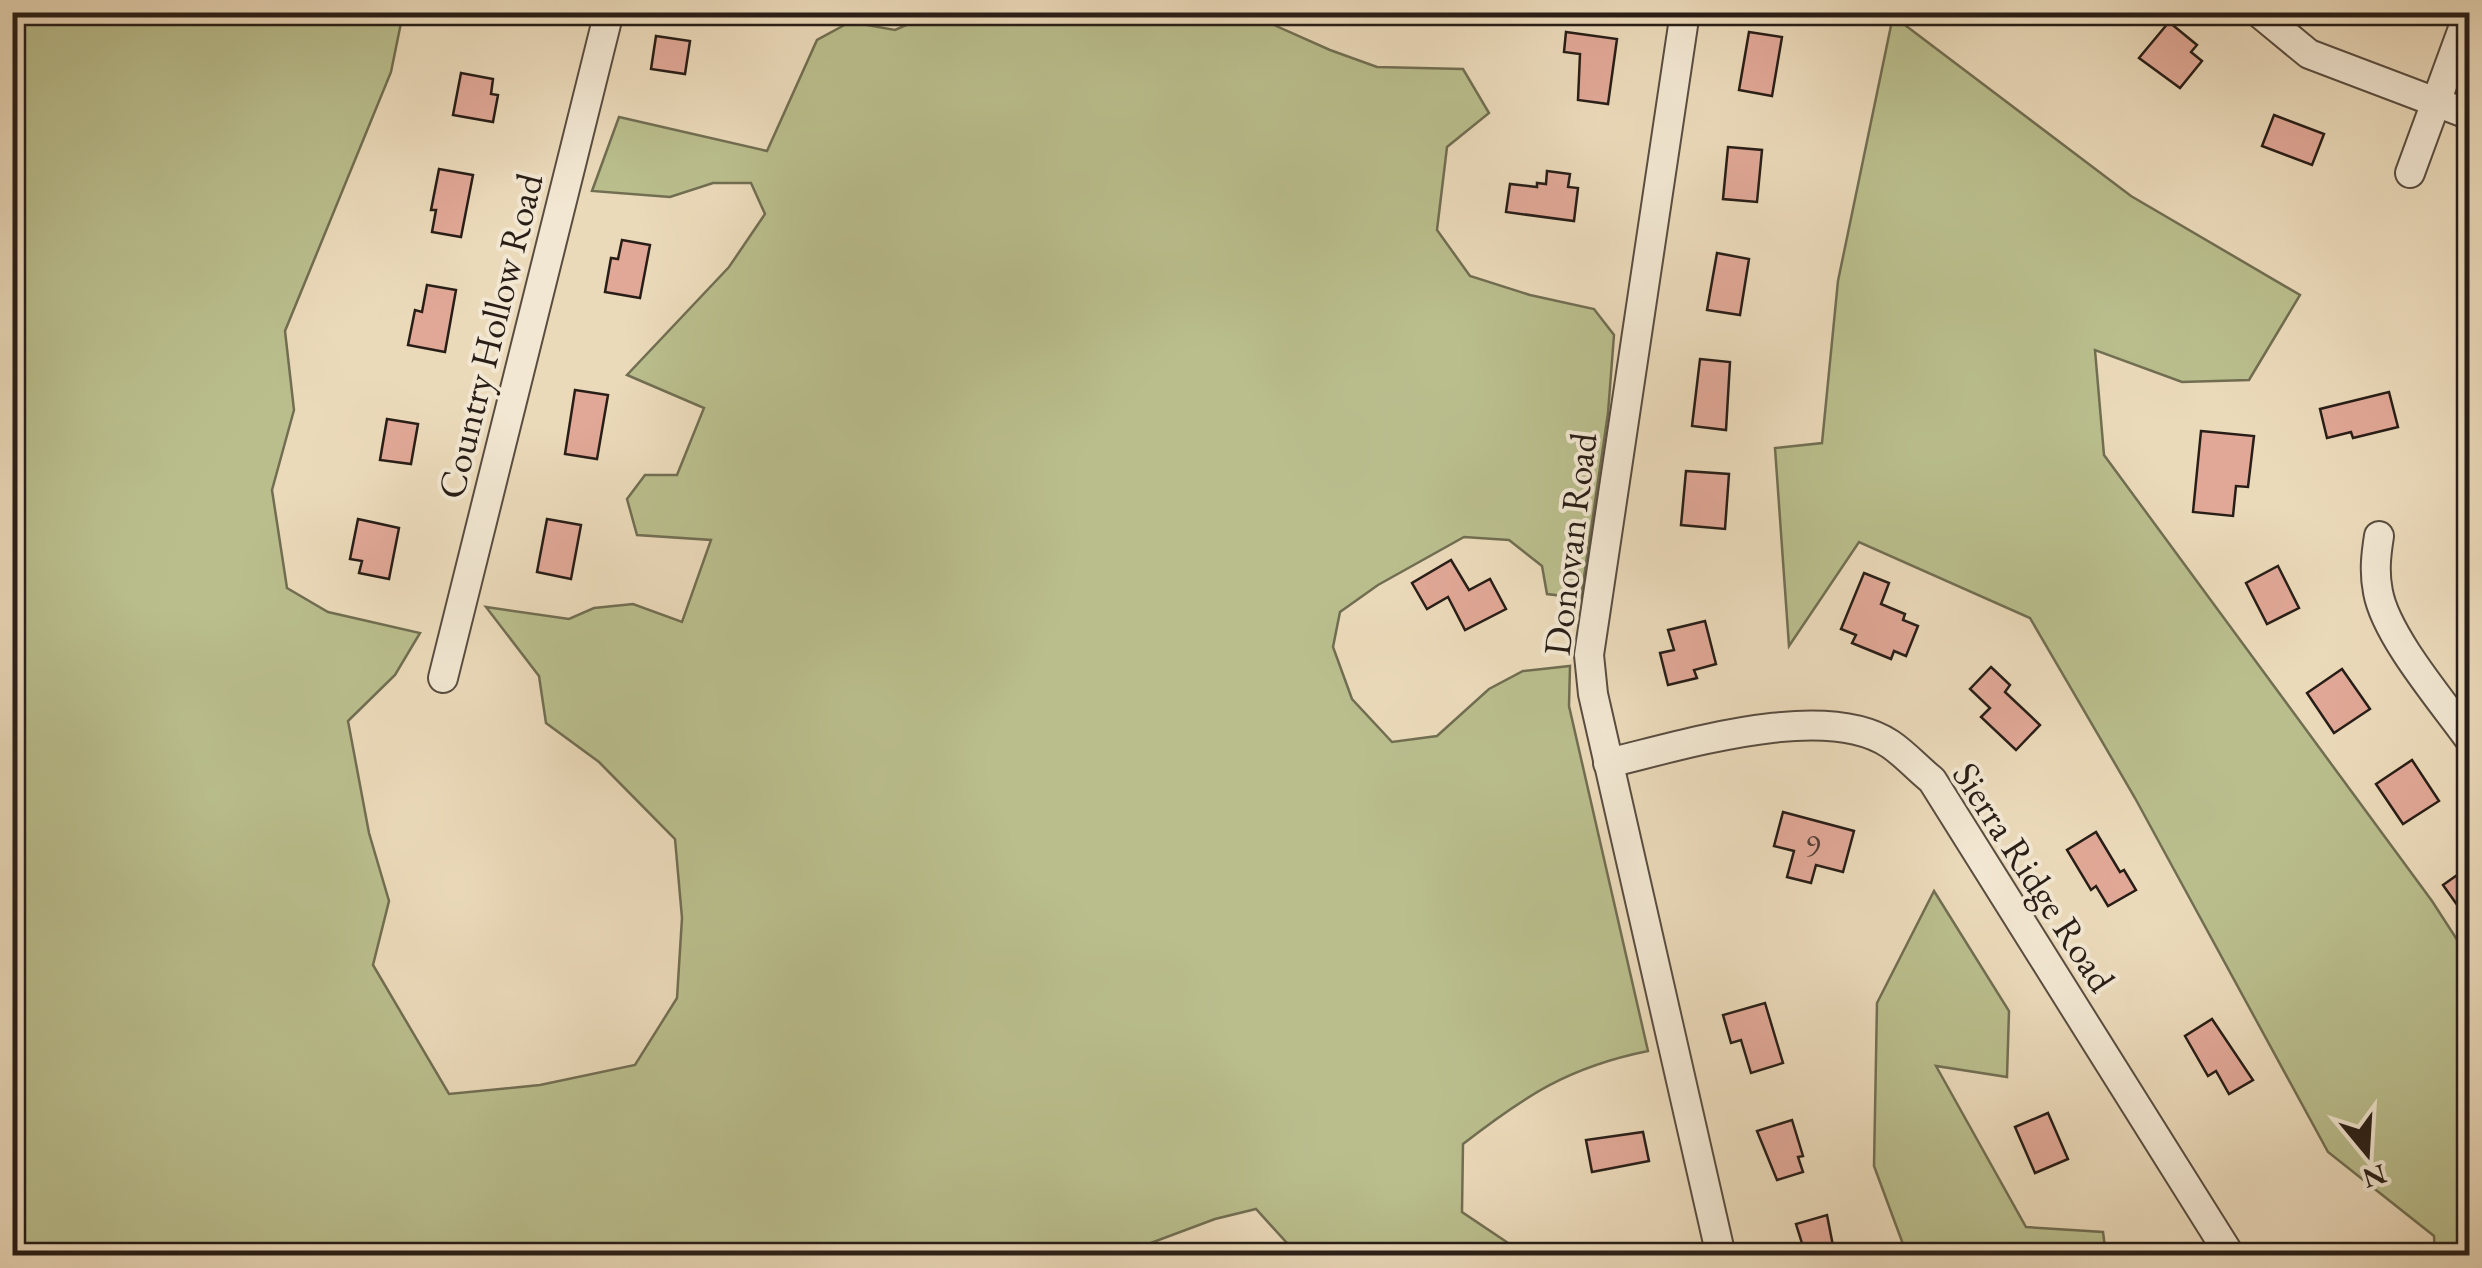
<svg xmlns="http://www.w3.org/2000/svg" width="2482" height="1268" viewBox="0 0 2482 1268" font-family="'EB Garamond',serif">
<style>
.green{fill:#babe8d;stroke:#716e52;stroke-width:2.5}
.building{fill:#e1a897;stroke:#281e17;stroke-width:2.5}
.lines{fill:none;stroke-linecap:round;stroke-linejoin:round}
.street-casing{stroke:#594d40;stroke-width:32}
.street{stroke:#f2e7d2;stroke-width:28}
.labels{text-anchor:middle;stroke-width:8;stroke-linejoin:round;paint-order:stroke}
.number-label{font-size:32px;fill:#564037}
.street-label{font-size:38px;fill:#281e17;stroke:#f2e7d2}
</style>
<rect width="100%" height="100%" fill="#ebdaba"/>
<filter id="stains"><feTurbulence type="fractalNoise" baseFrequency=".002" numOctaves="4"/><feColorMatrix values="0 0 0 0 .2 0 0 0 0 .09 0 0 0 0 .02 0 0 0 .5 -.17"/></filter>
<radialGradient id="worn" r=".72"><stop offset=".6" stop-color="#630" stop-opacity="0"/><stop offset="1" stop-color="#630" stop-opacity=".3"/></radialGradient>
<g class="green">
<path d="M12,13H403L391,72L285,331L294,410L272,490L287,588L328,612L420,633L395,675L348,721L369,833L389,901L373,965L449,1094L540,1085L635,1065L677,998L682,918L675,839L599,762L546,723L539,676L486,607L569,619L594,608L633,604L682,622L711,540L637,535L627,499L645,475H677L704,408L627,375L729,267L765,214L751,183H713L670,197L592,191L619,117L767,151L817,40L850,22L895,30L934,13H1247L1330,50L1377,67L1463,69L1489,113L1447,147L1437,230L1470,276L1530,295L1594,309L1614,335L1608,413L1581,598L1547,594L1542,566L1509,540L1464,537L1378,585L1340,612L1333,647L1352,699L1392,742L1437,736L1489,689L1523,671L1570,666L1569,706L1648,1051C1569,1067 1526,1095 1463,1144L1462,1212L1526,1255H1298L1256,1209L1215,1219L1148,1244L1153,1256L13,1255Z"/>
<path d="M1893,16L2131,196L2300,295L2249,380L2182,382L2095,350L2104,455L2432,901L2469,958V1255H2435L2434,1236L2328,1152L2135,798L2030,618L1859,542L1789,646L1775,448L1822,443L1838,281Z"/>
<path d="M1934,891L2009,1011L2007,1077L1936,1066L2026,1227L2103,1232L2106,1255H1907L1874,1166L1877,1003Z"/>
</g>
<g class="building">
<path d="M2169,22L2197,45L2191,52L2202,61L2180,88L2139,58Z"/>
<path d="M1566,32L1617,39L1608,104L1578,100L1580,54L1564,52Z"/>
<path d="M1749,32L1782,37L1772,96L1739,90Z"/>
<path d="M656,36L690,41L685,74L651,69Z"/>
<path d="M461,73L493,79L491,94L498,95L493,122L453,115Z"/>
<path d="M2274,115L2324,134L2312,165L2262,146Z"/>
<path d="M1728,147L1762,150L1757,202L1723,199Z"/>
<path d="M439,169L473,175L461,237L432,232L436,210H431Z"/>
<path d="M1547,171L1570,174L1568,187L1578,188L1574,221L1506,212L1510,184L1537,187V183L1546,184Z"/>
<path d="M622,240L650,245L640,298L605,292L611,258L618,259Z"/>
<path d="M1717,253L1749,259L1740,315L1707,310Z"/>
<path d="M427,285L456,290L445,352L408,345L415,310L422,312Z"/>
<path d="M1700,359L1730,362L1726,430L1692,426Z"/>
<path d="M575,390L608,395L597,459L565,454Z"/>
<path d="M2389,392L2398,427L2353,438L2351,432L2327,438L2320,409Z"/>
<path d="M387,419L418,424L411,464L380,460Z"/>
<path d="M2201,431L2254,436L2248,487L2236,486L2233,516L2193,512Z"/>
<path d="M1686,471L1729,474L1725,529L1681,525Z"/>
<path d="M358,519L399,528L389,579L359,573L362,561L350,559Z"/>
<path d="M547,519L581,525L571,579L537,572Z"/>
<path d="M1451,560L1469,590L1490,579L1506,609L1465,630L1448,597L1427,609L1412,583Z"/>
<path d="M2278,566L2299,608L2267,624L2246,583Z"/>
<path d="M1864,573L1889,583L1881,604L1905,614L1903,620L1918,626L1906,656L1894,651L1891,659L1852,643L1856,635L1841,629Z"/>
<path d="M1705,621L1716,664L1694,670L1697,678L1668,685L1660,653L1674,650L1668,630Z"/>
<path d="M1991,667L2010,685L2005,692L2040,725L2016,750L1981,717L1990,708L1970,689Z"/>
<path d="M2342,669L2370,709L2334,733L2307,693Z"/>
<path d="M2412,760L2439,801L2403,824L2376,784Z"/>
<path d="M1783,812L1854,831L1843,872L1816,865L1811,883L1787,877L1794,851L1774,846Z"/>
<path d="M2096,832L2120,872L2124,870L2136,890L2108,906L2096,886L2091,890L2067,850Z"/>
<path d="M2470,866V923L2443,885Z"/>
<path d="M1765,1003L1783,1063L1751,1073L1741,1040L1731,1043L1723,1015Z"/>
<path d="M2212,1019L2253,1080L2229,1094L2216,1071L2208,1076L2185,1036Z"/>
<path d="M2048,1113L2068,1159L2035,1173L2015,1127Z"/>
<path d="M1792,1120L1803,1156L1798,1157L1803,1172L1777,1180L1757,1131Z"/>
<path d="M1643,1132L1649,1161L1592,1172L1586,1140Z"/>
<path d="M1827,1215L1835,1256H1806L1796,1224Z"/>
</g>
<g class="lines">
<defs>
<g id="street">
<path d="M1685,12L1589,655L1593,694L1721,1256"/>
<path d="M2258,12L2309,54L2470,115"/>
<path d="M2410,173L2469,12"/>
<path d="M2379,536C2376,555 2374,572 2378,592C2386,636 2442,701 2470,740"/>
<path d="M443,678L609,12"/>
<path d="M1608,763C1681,746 1824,700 1890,744C1905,754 1918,769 1932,780L2228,1252"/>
</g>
</defs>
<use href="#street" class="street-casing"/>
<use href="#street" class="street"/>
</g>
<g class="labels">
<g class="number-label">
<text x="1813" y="856">9</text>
</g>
<g class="street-label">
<text transform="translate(490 336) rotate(-76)" y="13">Country Hollow Road</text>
<text transform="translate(1570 544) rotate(-83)" y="13">Donovan Road</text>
<text transform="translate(2034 877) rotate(57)" y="13">Sierra Ridge Road</text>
</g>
</g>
<rect width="2482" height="1268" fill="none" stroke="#ebdaba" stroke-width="50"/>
<rect x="15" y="15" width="2452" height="1238" fill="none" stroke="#281e17" stroke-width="5"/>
<rect x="25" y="25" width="2432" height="1218" fill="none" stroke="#281e17" stroke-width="2.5"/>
<g transform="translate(2367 1153) rotate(162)" stroke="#f2e7d2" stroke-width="8" paint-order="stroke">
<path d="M0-8L18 38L0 25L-18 38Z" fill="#281e17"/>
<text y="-15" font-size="28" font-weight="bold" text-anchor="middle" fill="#281e17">N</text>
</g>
<rect width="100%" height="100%" filter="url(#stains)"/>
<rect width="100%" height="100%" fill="url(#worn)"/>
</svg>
